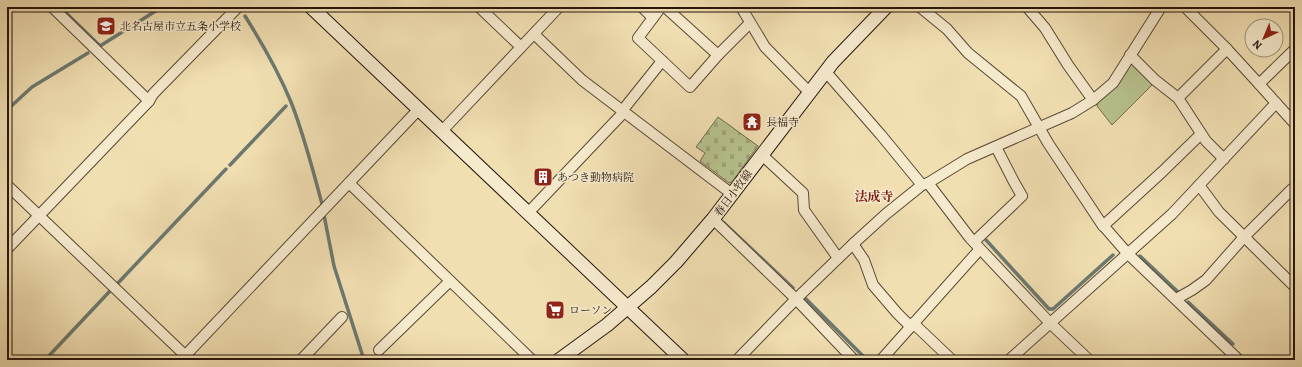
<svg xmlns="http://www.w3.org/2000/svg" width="1302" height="367" viewBox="0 0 1302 367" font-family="Alegreya,'Noto Serif JP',serif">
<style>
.cemetery{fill:url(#cemetery-stones);stroke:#6e6c4c}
.park{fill:#b7c28e;stroke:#6e6c4c}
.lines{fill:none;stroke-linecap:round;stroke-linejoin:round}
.stream{stroke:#6c7970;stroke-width:3.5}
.street-casing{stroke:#584835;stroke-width:12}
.secondary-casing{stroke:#25150b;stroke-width:15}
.street{stroke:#f6eacd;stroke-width:10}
.secondary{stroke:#f6eacd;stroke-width:13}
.labels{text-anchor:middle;stroke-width:3;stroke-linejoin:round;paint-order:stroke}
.poi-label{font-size:11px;fill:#25150b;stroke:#f6eacd;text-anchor:start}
.street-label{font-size:11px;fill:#25150b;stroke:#f6eacd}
.quarter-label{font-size:13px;font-weight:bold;fill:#7a1f14;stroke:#f6eacd}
</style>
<defs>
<pattern id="cemetery-stones" width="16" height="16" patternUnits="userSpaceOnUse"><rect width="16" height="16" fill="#b7c28e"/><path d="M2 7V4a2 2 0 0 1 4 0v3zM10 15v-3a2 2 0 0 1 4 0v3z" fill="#9da679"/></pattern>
</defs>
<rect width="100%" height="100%" fill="#f1dfb2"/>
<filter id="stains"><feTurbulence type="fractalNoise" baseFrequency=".005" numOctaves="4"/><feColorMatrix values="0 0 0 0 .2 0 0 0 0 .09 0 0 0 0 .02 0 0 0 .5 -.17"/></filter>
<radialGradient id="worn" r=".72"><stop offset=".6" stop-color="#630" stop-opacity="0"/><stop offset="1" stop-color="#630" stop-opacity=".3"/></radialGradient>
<path class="cemetery" d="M718,117L758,146L732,182L729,183L700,161L705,153L696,147Z"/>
<path class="park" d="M1133,63L1154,83L1112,125L1097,106L1098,101L1129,64Z"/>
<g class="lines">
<g class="stream">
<path d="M60,7L100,46L162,7"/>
<path d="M245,16C262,43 279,73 291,102C304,135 313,170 322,204"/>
<path d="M7,110L32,87L88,53"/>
<path d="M230,165L286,106"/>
<path d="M324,215L334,266L364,360"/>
<path d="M723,222L793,288"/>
<path d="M986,240L1049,309H1053L1113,255"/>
<path d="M1140,256L1179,293"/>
<path d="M118,283L226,169"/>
<path d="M806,299L867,360"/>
<path d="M1188,302L1233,344"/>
<path d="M45,360L110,291"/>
</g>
<defs>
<g id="street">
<path d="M52,7L149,101"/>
<path d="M479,7L521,47"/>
<path d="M642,7L653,18"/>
<path d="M661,7L638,38L690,87L718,55L750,23"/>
<path d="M665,7L718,55"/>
<path d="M741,7L765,47L810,93"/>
<path d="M920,7L947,29L968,53L1021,96L1048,143L1101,223L1128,254L1239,360"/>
<path d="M1027,7L1045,28L1068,65L1093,100"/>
<path d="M1185,7L1227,49L1259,84"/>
<path d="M534,34L582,80L732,194"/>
<path d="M1295,49L1259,84L1295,124"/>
<path d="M1130,55L1155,80L1178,98L1206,141L1224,159"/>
<path d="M826,72L881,135L922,185"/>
<path d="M1178,98L1227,49"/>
<path d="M622,111L662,61"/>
<path d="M442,131L559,7"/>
<path d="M762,155L803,193L804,210L838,258"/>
<path d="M349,183L532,360"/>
<path d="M928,183L970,238L1050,323L1089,360"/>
<path d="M7,185L190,360"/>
<path d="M1199,185L1219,212L1295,287"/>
<path d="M528,213L624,112"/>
<path d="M713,219L796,299L854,360"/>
<path d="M1103,226L1162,172L1201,134"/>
<path d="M974,242L1022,196L1014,182L996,147"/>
<path d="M853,244L864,260L873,285L897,313L911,327"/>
<path d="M7,249L149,101L153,94L238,7"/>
<path d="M1176,299L1192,290L1206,280L1244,237L1292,189L1295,192"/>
<path d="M913,323L952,360"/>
<path d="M379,350L450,281"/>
<path d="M181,360L419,109"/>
<path d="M301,360L342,317"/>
<path d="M737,360L796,299L853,244L886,214L922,185L928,183L967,159L1072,113L1093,100L1113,83L1161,7"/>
<path d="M881,360L980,249"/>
<path d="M1009,360L1172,214L1276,103"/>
</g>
<g id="secondary">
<path d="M311,7L683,360"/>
<path d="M559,360L607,325L651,287L676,262L713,219L833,62L886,7"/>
</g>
</defs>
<use href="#street" class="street-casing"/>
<use href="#secondary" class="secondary-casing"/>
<use href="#street" class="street"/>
<use href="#secondary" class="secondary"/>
</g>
<defs>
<symbol id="school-square" viewBox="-11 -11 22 22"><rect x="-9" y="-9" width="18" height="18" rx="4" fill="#8f2418" stroke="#f6eacd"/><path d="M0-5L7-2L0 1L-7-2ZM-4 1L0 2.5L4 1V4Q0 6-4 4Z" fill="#fff"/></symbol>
<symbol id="temple-square" viewBox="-11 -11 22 22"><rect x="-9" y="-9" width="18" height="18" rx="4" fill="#8f2418" stroke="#f6eacd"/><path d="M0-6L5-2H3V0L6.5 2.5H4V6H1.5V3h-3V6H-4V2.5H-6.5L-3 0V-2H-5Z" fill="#fff"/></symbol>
<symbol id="building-square" viewBox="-11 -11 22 22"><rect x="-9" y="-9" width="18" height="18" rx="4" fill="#8f2418" stroke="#f6eacd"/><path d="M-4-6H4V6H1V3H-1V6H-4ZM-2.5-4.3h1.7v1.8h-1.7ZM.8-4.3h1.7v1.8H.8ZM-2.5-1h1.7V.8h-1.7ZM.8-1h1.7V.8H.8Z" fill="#fff"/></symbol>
<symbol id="supermarket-square" viewBox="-11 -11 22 22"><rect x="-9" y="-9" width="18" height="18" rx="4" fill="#8f2418" stroke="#f6eacd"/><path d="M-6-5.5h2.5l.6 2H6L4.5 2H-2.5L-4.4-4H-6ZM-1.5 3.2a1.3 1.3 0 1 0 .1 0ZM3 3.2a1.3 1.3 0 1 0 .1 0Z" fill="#fff"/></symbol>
</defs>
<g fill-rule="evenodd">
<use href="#school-square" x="95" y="15" width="22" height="22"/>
<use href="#temple-square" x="741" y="111" width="22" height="22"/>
<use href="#building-square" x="532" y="166" width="22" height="22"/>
<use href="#supermarket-square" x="544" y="299" width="22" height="22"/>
</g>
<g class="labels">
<g class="poi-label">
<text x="120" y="30">北名古屋市立五条小学校</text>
<text x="766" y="126">長福寺</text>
<text x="557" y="181">あつき動物病院</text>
<text x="569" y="314">ローソン</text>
</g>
<g class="street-label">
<text transform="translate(733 193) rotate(-53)" y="4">春日小牧線</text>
</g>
<g class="quarter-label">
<text x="874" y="201">法成寺</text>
</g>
</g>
<rect width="1302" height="367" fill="none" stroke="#f1dfb2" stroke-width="24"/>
<rect x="8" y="8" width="1286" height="351" fill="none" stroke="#25150b" stroke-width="2"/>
<rect x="12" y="12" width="1278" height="343" fill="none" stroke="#25150b"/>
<g transform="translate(1264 38) rotate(224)"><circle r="19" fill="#f6eacd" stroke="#a2957f"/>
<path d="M0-3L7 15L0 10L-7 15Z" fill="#8f2418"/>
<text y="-6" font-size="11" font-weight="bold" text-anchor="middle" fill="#25150b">N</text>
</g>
<rect width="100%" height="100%" filter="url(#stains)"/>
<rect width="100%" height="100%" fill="url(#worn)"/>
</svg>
